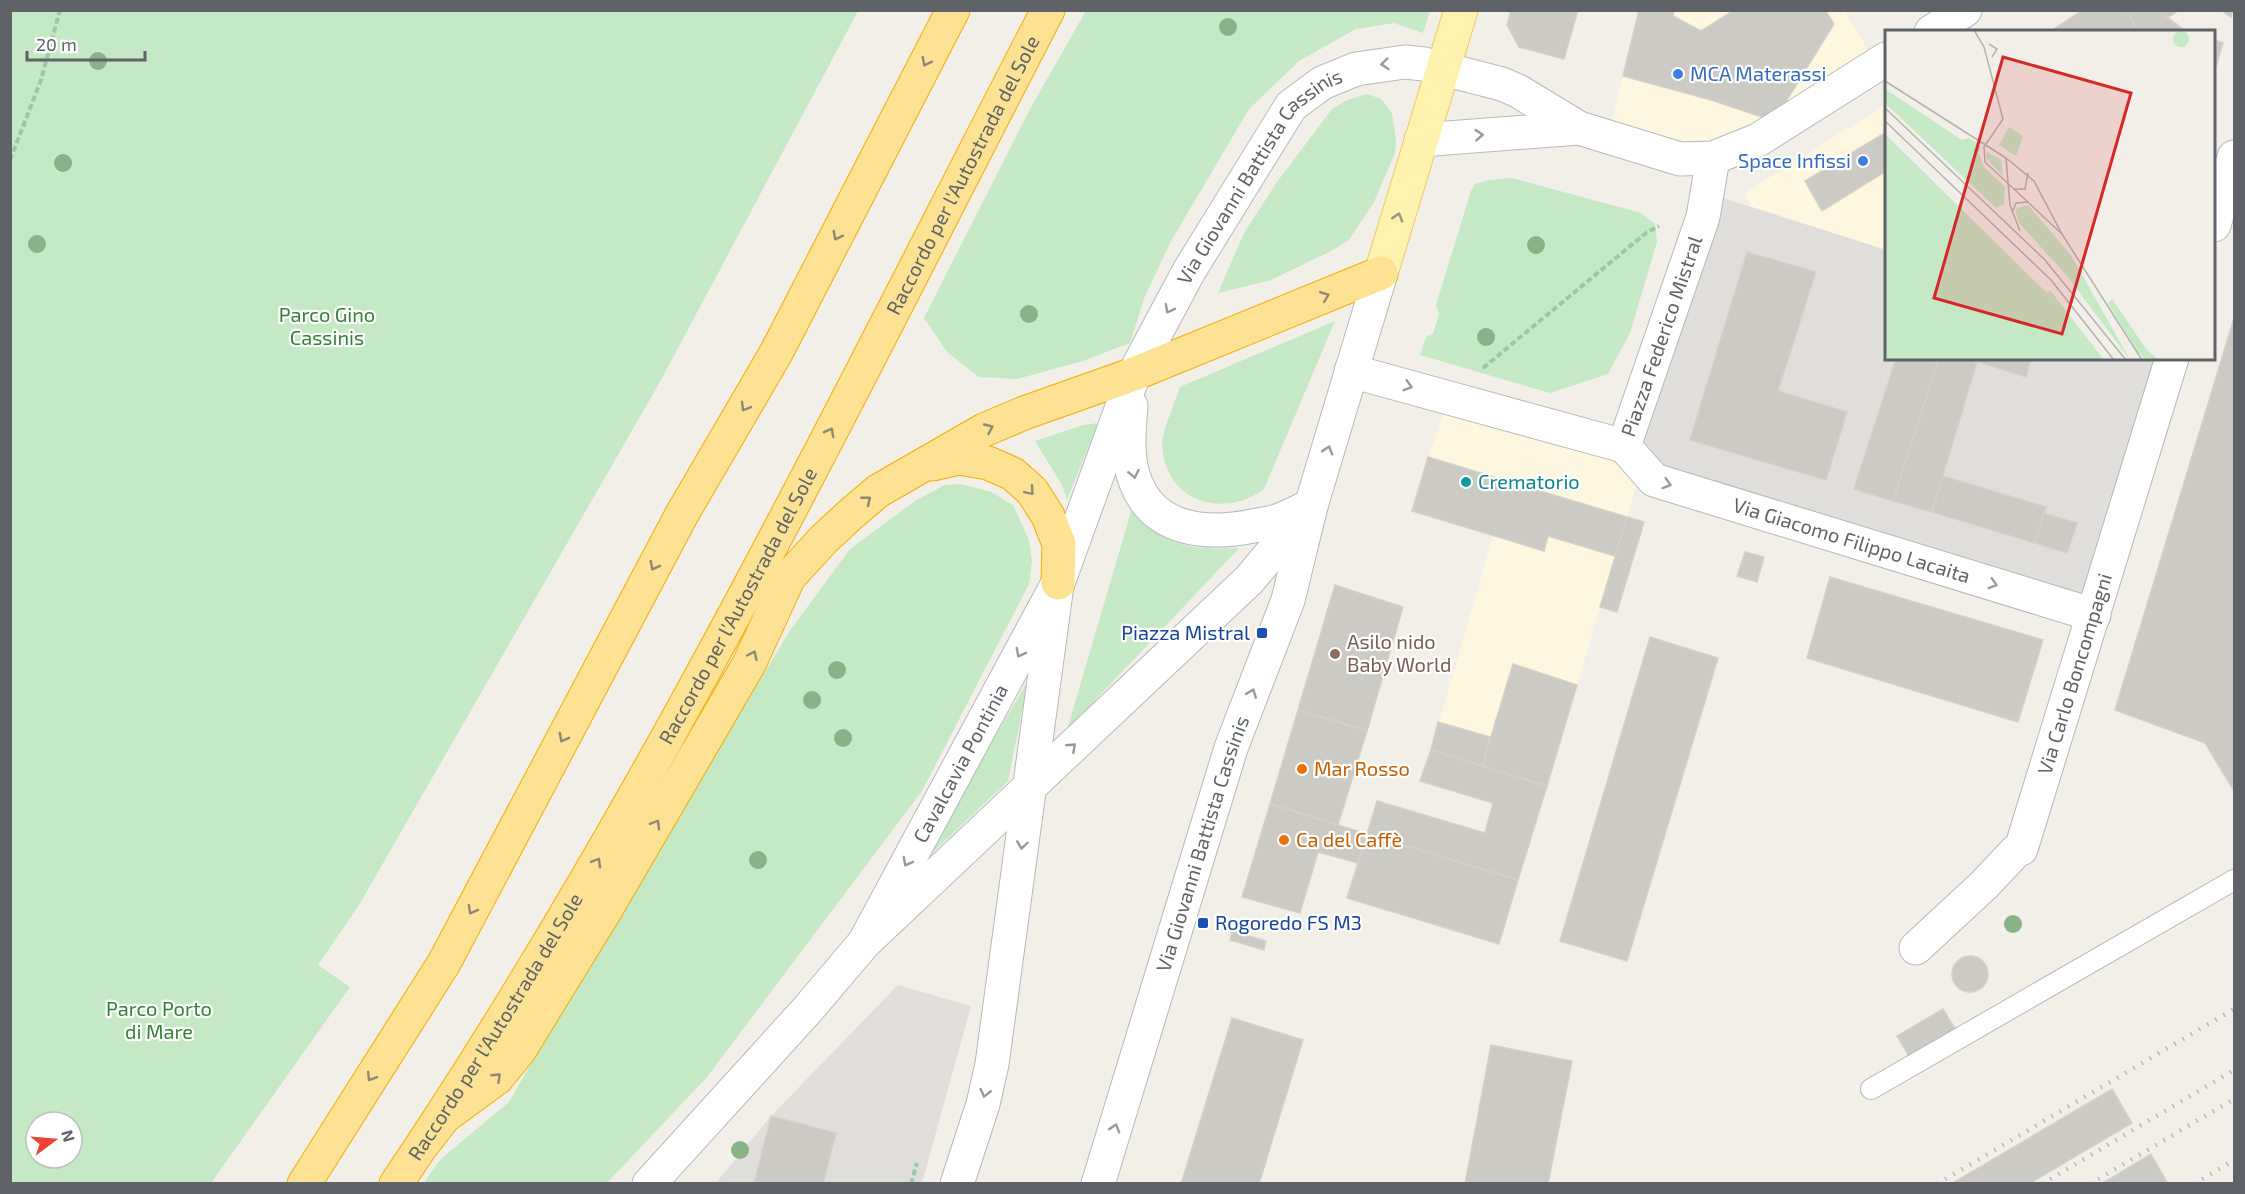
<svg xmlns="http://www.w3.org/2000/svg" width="2245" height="1194" viewBox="0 0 2245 1194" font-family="'Exo 2',sans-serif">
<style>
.commercial{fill:#fef7e0}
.industrial{fill:#e0deda}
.green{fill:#c5e8c5;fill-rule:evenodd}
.building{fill:#cccac5;stroke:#d6d1c6;stroke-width:1.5}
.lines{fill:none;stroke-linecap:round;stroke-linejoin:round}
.lane-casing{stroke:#b5b8bc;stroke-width:22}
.street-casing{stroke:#b5b8bc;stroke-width:35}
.secondary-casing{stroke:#b6babf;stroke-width:35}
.primary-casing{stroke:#f2c960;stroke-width:35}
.highway-casing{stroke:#f9ab00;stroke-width:35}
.path{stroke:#9cc7a9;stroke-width:4;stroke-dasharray:6 3;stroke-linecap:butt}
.lane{stroke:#fff;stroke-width:20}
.street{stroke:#fff;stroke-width:33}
.secondary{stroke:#fff;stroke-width:33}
.primary{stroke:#fff2af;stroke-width:33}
.highway{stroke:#fde293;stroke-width:33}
.rail{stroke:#b6b7b8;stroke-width:4.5;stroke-dasharray:1.5 8;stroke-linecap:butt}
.tree{fill:#89b387}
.oneway{stroke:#8e8975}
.oneway2{stroke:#979a9d}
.oneway3{stroke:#979581}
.shop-dot{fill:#3f7fe0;stroke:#fff;stroke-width:2}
.culture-dot{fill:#0f9aa8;stroke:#fff;stroke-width:2}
.transit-dot{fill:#1a4fb4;stroke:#fff;stroke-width:2}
.education-dot{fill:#8d6e63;stroke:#fff;stroke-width:2}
.food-dot{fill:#e8710a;stroke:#fff;stroke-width:2}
.labels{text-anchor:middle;stroke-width:4.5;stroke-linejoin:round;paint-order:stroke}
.shop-label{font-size:20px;fill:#366cbe;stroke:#fff;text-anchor:start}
.street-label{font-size:20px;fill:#5f6368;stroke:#fff}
.park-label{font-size:20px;fill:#348238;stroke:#fff}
.culture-label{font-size:20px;fill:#0d838f;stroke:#fff;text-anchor:start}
.transit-label{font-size:20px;fill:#164399;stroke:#fff;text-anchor:end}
.education-label{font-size:20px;fill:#785e54;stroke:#fff;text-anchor:start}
.food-label{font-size:20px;fill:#c56008;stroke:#fff;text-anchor:start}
.inset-road{fill:none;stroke:#b3b3b1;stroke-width:1.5}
.view{fill:#d62828;fill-opacity:0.15;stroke:#d62828;stroke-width:3}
.inset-edge{fill:none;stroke:#5f6368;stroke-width:3}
</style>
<rect width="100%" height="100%" fill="#f1efe8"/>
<g class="commercial">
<path d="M1639,11H1845L1877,65L1713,158L1608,136Z"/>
<path d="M1886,104V250L1750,206L1745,193Z"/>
<path d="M1449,398L1642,467L1547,786L1431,750L1493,536L1412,511L1428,457Z"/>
</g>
<g class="industrial">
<path d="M1707,193L1886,250V358L2172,359L2094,615L1654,480L1624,446Z"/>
<path d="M898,985L971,1006L922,1183L715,1184L771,1116Z"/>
</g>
<g class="green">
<path d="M10,11H858L661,380L359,905L318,965L350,987L211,1183H11ZM36,1122H72V1158H36Z"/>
<path d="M1086,11H1430L1423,33L1394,23L1356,29L1299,61L1249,109L1171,241L1145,296L1130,343L1083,361L1017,379L979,377L947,352L924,318L1030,109Z"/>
<path d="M1367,94L1381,99L1392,113L1396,140L1395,153L1374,202L1349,240L1331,251L1271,280L1218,293L1244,233L1277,182L1332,109L1347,100Z"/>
<path d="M1512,178L1641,213L1655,224L1657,242L1630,333L1608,374L1550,393L1420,355L1426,337L1433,334L1439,314L1436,305L1471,191L1475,184L1489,180Z"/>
<path d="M1335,321L1264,489C1222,520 1165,501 1162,445C1161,434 1176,400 1180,387Z"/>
<path d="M1098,423L1067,500L1062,485L1035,441L1083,425Z"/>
<path d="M961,484L991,492L1013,505L1029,540L1032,561L1029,584L922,791L707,1077L607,1183L423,1184L441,1159L509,1102L580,979L789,632L850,549L915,501L945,485Z"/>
<path d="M1133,505C1143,514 1152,529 1163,536C1184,550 1215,549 1239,548L1067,730Z"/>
<path d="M1028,681L1008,781L928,857L977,766Z"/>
</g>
<g class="building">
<path d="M1511,10H1578L1564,59L1519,47L1507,25Z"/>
<path d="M1639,10H1674L1673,16L1701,31L1734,10H1825L1834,24L1774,121L1711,100L1623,76Z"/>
<path d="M2083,10H2126L2139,32H2049Z"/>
<path d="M2126,10H2158L2187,32H2139Z"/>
<path d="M2158,10H2179L2167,18Z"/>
<path d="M2221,10H2233L2231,17Z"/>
<path d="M2214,40L2223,43L2215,70H2214Z"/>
<path d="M1886,132V171L1822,211L1805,181Z"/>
<path d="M1747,252L1816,272L1778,391L1847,412L1826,480L1690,440Z"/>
<path d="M2234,318V791L2205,743L2115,710Z"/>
<path d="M1896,358H1939L1893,501L1854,489Z"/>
<path d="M1939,358H1966L1977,362L1932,512L1893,501Z"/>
<path d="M1966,358H2031L2026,377Z"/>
<path d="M1428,457L1627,517L1615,556L1548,536L1544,551L1412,511Z"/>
<path d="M1943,476L2046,507L2035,543L1932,512Z"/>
<path d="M2044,513L2077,523L2067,553L2035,543Z"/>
<path d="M1627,517L1644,522L1617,612L1600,607Z"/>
<path d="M1745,552L1764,557L1757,582L1737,576Z"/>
<path d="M1830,577L2043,640L2018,722L1807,658Z"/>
<path d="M1335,585L1403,607L1367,731L1298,710Z"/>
<path d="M1650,637L1718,658L1627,961L1560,941Z"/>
<path d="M1513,664L1577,685L1547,786L1482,766Z"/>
<path d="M1298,710L1367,731L1338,825L1270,804Z"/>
<path d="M1438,722L1490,737L1482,766L1431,750Z"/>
<path d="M1431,750L1547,786L1518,880L1367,834L1377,801L1485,833L1493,803L1420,781Z"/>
<path d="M1270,804L1367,834L1358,863L1318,852L1300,913L1242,897Z"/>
<path d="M1367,834L1518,880L1499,944L1347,898Z"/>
<path d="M1232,931L1266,941L1264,950L1230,940Z"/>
<circle cx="1970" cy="974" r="18"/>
<path d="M1943,1009L1956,1030L1910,1058L1897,1036Z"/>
<path d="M1232,1018L1303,1040L1259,1184H1181Z"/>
<path d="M1491,1045L1572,1061L1548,1184H1465Z"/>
<path d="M2112,1089L2132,1123L2029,1184H1951Z"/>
<path d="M771,1116L836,1133L823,1184H754Z"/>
<path d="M2151,1154L2168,1184H2101Z"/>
</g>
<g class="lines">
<defs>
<path id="lane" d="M1871,1089L2234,880"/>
<g id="street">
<path d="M2214,225L2234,157"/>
<path d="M1351,371L1624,446"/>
<path id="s1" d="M1624,446L1654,480L2094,615"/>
<path id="s2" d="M1624,446L1703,217L1713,158"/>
<path id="s3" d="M1916,948L1984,885L2016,851L2021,849L2172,358"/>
<path d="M957,1184L983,1104L992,1064L1057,585"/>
<path id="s4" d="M1098,1184L1231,748L1288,600L1311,506"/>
</g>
<g id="secondary">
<path d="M1931,32L1965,10"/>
<path d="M1421,140L1579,128"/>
<path d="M1131,406C1129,430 1126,460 1136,483C1155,532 1209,535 1253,526C1262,524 1272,523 1280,520C1290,516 1300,511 1310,506"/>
<path id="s5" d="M864,943L1058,583L1134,374L1189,271L1291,106L1322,83L1356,69L1405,62L1424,64L1502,84L1518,91L1579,128L1680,159L1713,158L1758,140L1886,59"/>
<path d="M649,1184L808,1009L864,943L1249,580L1311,506L1381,273"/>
</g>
<path id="primary" d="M1381,273L1461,10"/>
<g id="highway">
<path d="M933,464L959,458L988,463L1013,474L1032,491L1048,516L1059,544L1058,583"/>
<path d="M423,1144L444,1117L497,1078L519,1051L608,906L749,664L789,577L824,539L851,514L878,491L984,430L1024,413L1134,374L1381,273"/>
<path d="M304,1184L444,963L682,514L776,353L953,10"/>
<path id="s6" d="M396,1184C647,812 842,407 1048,10"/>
</g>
</defs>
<use href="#lane" class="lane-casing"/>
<use href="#street" class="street-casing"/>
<use href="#secondary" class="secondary-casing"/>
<use href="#primary" class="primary-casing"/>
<use href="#highway" class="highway-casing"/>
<g class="path">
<path d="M10,160L41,80L60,10"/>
<path d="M1483,368L1646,233L1659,226"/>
<path d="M911,1184L917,1163"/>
</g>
<use href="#lane" class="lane"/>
<use href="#street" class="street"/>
<use href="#secondary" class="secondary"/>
<use href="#primary" class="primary"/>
<use href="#highway" class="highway"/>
<g class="rail">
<path d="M1937,1184L2234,1009"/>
<path d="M2042,1184L2234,1070"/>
<path d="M2090,1184L2234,1099"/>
<path d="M2194,1184L2234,1160"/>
</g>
</g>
<g class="tree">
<circle cx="1228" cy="27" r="9"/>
<circle cx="98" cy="61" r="9"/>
<circle cx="63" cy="163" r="9"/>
<circle cx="37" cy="244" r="9"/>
<circle cx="1536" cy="245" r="9"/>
<circle cx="1029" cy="314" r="9"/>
<circle cx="1486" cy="337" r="9"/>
<circle cx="837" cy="670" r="9"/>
<circle cx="812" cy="700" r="9"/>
<circle cx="843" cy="738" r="9"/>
<circle cx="758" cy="860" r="9"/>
<circle cx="2013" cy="924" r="9"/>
<circle cx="740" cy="1150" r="9"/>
</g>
<defs><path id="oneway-chevron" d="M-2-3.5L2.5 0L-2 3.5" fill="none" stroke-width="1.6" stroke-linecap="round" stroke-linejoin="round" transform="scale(1.5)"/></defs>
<g class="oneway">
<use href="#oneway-chevron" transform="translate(926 62) rotate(117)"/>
<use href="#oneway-chevron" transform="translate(837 236) rotate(117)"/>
<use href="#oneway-chevron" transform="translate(1325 296) rotate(-22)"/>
<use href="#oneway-chevron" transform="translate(745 407) rotate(120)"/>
<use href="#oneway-chevron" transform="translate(989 428) rotate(-25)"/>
<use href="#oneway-chevron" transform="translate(830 432) rotate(-62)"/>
<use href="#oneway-chevron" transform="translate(1030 491) rotate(49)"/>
<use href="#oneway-chevron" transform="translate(867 500) rotate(-39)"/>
<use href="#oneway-chevron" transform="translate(654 566) rotate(118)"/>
<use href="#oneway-chevron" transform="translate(753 655) rotate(-65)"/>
<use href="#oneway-chevron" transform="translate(563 738) rotate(118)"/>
<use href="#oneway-chevron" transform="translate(656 824) rotate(-60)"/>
<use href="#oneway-chevron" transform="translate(597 862) rotate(-60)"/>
<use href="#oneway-chevron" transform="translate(472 910) rotate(118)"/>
<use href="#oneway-chevron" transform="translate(371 1077) rotate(122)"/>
<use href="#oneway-chevron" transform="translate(497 1077) rotate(-43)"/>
</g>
<g class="oneway2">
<use href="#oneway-chevron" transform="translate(1385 64) rotate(174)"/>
<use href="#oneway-chevron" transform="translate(1479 135) rotate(-4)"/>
<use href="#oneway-chevron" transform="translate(1169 309) rotate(118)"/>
<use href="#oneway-chevron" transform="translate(1408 386) rotate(16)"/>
<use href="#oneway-chevron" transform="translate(1328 450) rotate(-73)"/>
<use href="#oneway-chevron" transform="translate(1134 474) rotate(78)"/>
<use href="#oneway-chevron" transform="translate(1667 484) rotate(17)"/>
<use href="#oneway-chevron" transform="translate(1993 584) rotate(17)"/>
<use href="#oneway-chevron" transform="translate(1020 653) rotate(118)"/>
<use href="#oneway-chevron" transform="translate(1252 693) rotate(-69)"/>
<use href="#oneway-chevron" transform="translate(1072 747) rotate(-43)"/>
<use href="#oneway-chevron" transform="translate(1022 845) rotate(98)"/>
<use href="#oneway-chevron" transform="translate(907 862) rotate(118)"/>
<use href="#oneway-chevron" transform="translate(985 1093) rotate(103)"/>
<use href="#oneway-chevron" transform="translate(1115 1128) rotate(-73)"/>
</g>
<use class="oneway3" href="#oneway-chevron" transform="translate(1398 217) rotate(-73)"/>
<g class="shop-dot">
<circle cx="1678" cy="74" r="6"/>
<circle cx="1863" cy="161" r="6"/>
</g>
<circle class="culture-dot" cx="1466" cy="482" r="6"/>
<g class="transit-dot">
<rect x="1256" y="627" width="12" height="12" rx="3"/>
<rect x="1197" y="917" width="12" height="12" rx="3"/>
</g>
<circle class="education-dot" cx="1335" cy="654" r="6"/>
<g class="food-dot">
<circle cx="1302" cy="769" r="6"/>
<circle cx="1284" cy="840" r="6"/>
</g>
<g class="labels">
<g class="shop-label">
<text x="1690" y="81">MCA Materassi</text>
<text x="1851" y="168" text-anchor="end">Space Infissi</text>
</g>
<g class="street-label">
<text dy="7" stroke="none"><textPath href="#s6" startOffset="1158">Raccordo per l'Autostrada del Sole</textPath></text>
<text dy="7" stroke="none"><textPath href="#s5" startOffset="868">Via Giovanni Battista Cassinis</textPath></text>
<text dy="7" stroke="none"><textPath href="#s2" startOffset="116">Piazza Federico Mistral</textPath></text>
<text dy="7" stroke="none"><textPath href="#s1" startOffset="252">Via Giacomo Filippo Lacaita</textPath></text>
<text dy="7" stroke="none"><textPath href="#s6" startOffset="672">Raccordo per l'Autostrada del Sole</textPath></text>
<text dy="7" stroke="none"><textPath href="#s3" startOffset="328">Via Carlo Boncompagni</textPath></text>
<text dy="7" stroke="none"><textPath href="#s5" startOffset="204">Cavalcavia Pontinia</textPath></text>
<text dy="7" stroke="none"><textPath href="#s4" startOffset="356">Via Giovanni Battista Cassinis</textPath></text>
<text dy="7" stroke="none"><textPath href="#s6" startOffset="186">Raccordo per l'Autostrada del Sole</textPath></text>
</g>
<g class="park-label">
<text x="327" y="322">Parco Gino<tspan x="327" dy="23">Cassinis</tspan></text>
<text x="159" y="1016">Parco Porto<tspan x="159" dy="23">di Mare</tspan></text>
</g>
<g class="culture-label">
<text x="1478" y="489">Crematorio</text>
</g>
<g class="transit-label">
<text x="1250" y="640">Piazza Mistral</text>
<text x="1215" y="930" text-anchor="start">Rogoredo FS M3</text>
</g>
<g class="education-label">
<text x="1347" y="649">Asilo nido<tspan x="1347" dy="23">Baby World</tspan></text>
</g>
<g class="food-label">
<text x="1314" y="776">Mar Rosso</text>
<text x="1296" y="847">Ca del Caffè</text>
</g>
</g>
<g transform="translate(1885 30)">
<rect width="330" height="330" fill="#f1efe8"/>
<path d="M288 9a8 8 0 1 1 16 0a8 8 0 1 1-16 0ZM0,59L77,110L84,108L96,116L94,123L99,137L120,157L119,174L111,178L0,73ZM124,97L138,106L131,126L114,115ZM0,104L162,263L165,260L219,330H0ZM102,122L116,130L118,146L101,128ZM143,175L186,225L245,330L183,247L134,193L130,179ZM227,269L262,320L274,330H261L253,322L223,273Z" fill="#c5e8c5"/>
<path class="inset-road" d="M89,0L99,17L118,89L99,117L100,132L177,204M104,14L112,19L107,27M0,51L121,128M0,78L160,230L241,330M0,91L166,250L229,330M121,128L149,151L177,204L257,330M121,128L125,175L135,201M128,159H140L143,143M127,183L131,173L144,172"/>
<path class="view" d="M118,27L246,63L177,304L49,268Z"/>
<rect width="330" height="330" class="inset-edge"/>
</g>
<rect width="2245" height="1194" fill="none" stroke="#5f6368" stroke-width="24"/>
<g transform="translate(54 1140) rotate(74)"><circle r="28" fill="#ffffff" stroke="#bfc1c3" stroke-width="1.5"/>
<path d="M0-4.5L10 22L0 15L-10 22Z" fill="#ea4335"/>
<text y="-9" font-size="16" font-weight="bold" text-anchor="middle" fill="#5f6368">N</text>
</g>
<path d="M27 51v9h118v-9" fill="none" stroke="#5f6368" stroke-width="3"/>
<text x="36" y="51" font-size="18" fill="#5f6368" stroke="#ffffff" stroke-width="4.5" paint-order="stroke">20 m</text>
</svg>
